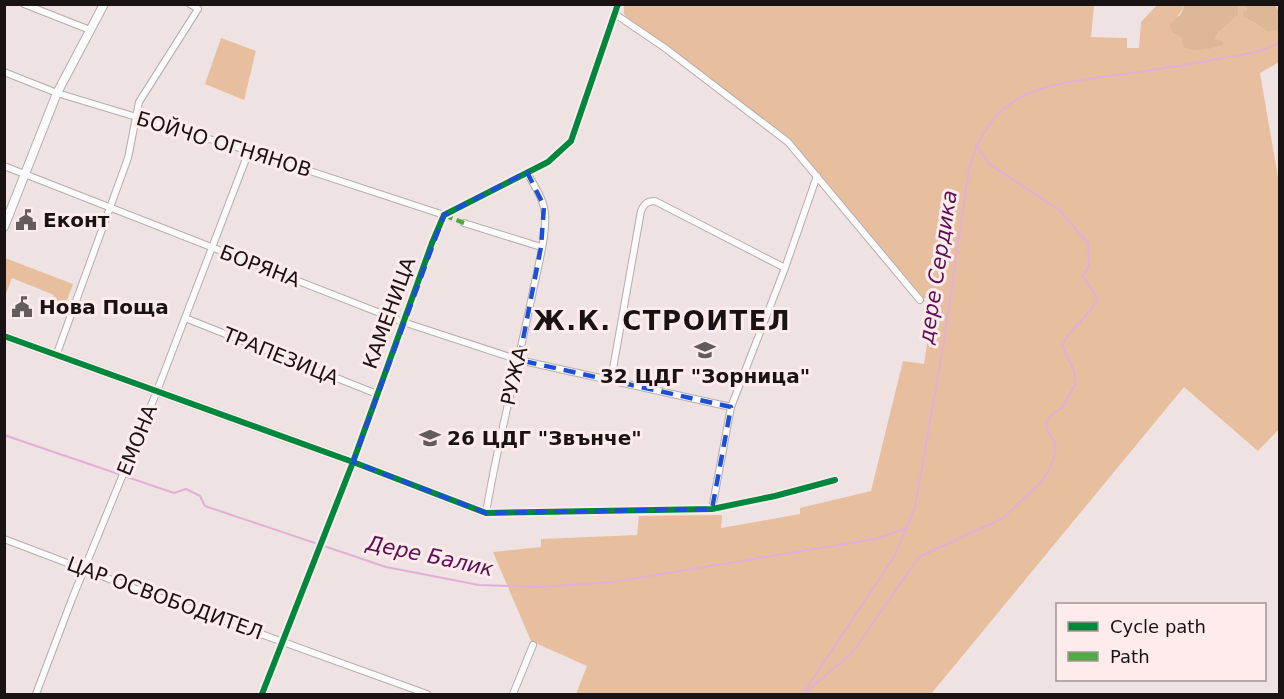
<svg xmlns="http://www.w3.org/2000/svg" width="1284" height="699" viewBox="0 0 1284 699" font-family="'DejaVu Sans',sans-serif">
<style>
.green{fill:#e7bf9f}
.forest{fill:#deb797}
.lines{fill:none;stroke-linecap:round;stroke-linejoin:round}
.stream{stroke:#e3b0d5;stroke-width:2}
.minor-casing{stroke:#b6adad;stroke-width:8}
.tertiary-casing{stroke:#b6adad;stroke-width:10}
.minor{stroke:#fcfbfb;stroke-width:6}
.tertiary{stroke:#fcfbfb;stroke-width:8}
.quiet{stroke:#52a842;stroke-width:4.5;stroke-dasharray:9 4.5;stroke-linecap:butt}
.cycleway-casing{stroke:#fdeceb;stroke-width:10}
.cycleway{stroke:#00873e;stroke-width:6}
.marked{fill:none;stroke:#1d4ed8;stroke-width:4.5;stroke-dasharray:12 8;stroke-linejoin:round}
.labels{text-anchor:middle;stroke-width:6;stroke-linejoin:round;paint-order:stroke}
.street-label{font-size:20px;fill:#1a1313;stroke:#fdeceb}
.poi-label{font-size:20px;font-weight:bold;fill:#1a1313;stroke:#fdeceb;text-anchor:start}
.water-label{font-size:21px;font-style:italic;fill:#5e0e53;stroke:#fdeceb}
.district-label{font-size:26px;font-weight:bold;letter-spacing:1.5px;fill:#1a1313;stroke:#fdeceb}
</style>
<rect width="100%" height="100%" fill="#eee2e2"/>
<g class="green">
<path d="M624,5H1094L1091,37L1127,38V48H1139L1141,22L1157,5H1185L1176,19L1183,40L1200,50L1222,45L1215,39L1218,33L1238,15L1239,5H1247L1248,6L1243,17L1255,23L1267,32L1279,28V62L1260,73L1279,183V429L1258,451L1184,387L931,694H576L587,666L531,641L493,552L541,547V539L637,535L639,516L722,515L721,528L800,514V508L871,491L903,361L924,364L934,299L923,298L790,139L627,18L624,14Z"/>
<path d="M221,38L256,51L244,100L205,84Z"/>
<path d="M5,258L73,284L61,316L48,311L54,295L12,278L5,296Z"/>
</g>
<g class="forest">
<path d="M1185,5H1239L1238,15L1218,33L1215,39L1222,41L1223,45C1208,49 1197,53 1183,47L1181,37L1171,31L1170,24L1180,15Z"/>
<path d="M1247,5H1275L1279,11V29L1267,32L1255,23L1243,17V13L1247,9Z"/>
</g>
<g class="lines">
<g class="stream">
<path d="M4,435L174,493L186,489L200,496L205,506L386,567L479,585L540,587L612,582L875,539L907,528"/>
<path d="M805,693L852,653L919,557L1003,518L1041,482L1049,470L1055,454V442L1048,432L1046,423L1052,414L1062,408L1076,383L1073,368L1062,346C1070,328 1088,317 1098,299L1083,276L1089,265L1088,243L1059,210L989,164L976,145"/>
<path d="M803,694L895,555L915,507L943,347L969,169C992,91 1038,86 1109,76C1146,71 1182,66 1218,59C1238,55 1262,53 1280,42"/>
</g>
<defs>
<g id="minor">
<path d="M24,4L90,30"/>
<path d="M615,14L665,48L788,142L920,300"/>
<path d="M4,72L57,93L249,151L444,215"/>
<path d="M4,166L403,322L519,360L731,407"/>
<path d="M527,172C534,186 544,199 545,214C547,236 536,274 532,296C517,369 498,440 486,513L712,509L775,496L835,480"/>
<path d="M464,223L541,247"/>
<path d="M185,318L377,394"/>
<path d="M56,356L128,158L139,102L198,9L190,4"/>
<path d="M611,380L641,211C644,204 647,201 655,201L785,268"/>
<path d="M712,509L731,407L785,268L817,176"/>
<path d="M4,539L128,586L427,694"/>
<path d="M36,694L72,599L157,391L249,151"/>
<path d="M262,694L353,462L432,243L444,215L548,162L571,141L618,4"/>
<path d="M513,694L533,645"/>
</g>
<g id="tertiary">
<path d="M4,227L57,93L104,4"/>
<path d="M4,336L353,462L486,513"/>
</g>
</defs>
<use href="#minor" class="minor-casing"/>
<use href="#tertiary" class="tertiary-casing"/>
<use href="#minor" class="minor"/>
<use href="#tertiary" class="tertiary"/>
<path class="quiet" d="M444,215L464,223"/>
<defs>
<g id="cycleway">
<path d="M4,336L353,462L486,513L712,509L775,496L835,480"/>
<path d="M262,694L353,462L432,243L444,215L548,162L571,141L618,4"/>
</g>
</defs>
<use href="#cycleway" class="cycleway-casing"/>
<use href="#cycleway" class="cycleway"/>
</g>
<path class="marked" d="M527,172L544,206L541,247L519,360L731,407L712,509L486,513L353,462L444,215Z"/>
<defs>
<symbol id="civic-bare" viewBox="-9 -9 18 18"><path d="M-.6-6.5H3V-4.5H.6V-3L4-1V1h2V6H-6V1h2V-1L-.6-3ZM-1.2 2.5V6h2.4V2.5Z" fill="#645b5b" stroke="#fdeceb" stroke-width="2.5" paint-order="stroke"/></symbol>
<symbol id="school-bare" viewBox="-9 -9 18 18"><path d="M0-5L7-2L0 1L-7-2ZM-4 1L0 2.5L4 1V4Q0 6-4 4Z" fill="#645b5b" stroke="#fdeceb" stroke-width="2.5" paint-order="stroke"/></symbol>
</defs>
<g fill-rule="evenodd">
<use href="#civic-bare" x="11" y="205" width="30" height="30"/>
<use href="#civic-bare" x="7" y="292" width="30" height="30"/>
<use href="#school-bare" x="690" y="335" width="30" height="30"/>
<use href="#school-bare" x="415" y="423" width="30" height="30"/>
</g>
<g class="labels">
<g class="street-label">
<text transform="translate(224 144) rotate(17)" y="7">БОЙЧО ОГНЯНОВ</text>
<text transform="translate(260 266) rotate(21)" y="7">БОРЯНА</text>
<text transform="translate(389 313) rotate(-70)" y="7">КАМЕНИЦА</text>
<text transform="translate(281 356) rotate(22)" y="7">ТРАПЕЗИЦА</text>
<text transform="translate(514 376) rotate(-77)" y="7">РУЖА</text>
<text transform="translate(137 440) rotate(-68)" y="7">ЕМОНА</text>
<text transform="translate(165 598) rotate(20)" y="7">ЦАР ОСВОБОДИТЕЛ</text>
</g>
<g class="poi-label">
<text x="43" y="227">Еконт</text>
<text x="39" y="314">Нова Поща</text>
<text x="705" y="383" text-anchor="middle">32 ЦДГ "Зорница"</text>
<text x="447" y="445">26 ЦДГ "Звънче"</text>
</g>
<g class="water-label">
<text transform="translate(938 267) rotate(-81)" y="7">дере Сердика</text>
<text transform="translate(430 556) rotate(12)" y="7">Дере Балик</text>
</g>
<g class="district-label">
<text x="662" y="330">Ж.К. СТРОИТЕЛ</text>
</g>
</g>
<rect width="1284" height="699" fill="none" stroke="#1a1313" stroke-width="12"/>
<rect x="1056" y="603" width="210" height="78" fill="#fdeceb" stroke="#a29595" stroke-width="1.5"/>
<rect x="1068" y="622" width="30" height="9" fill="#00873e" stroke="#a29595" stroke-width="1.5"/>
<text x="1110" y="633" font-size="18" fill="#1a1313">Cycle path</text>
<rect x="1068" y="652" width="30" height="9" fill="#52a842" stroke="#a29595" stroke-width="1.5"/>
<text x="1110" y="663" font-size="18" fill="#1a1313">Path</text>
</svg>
